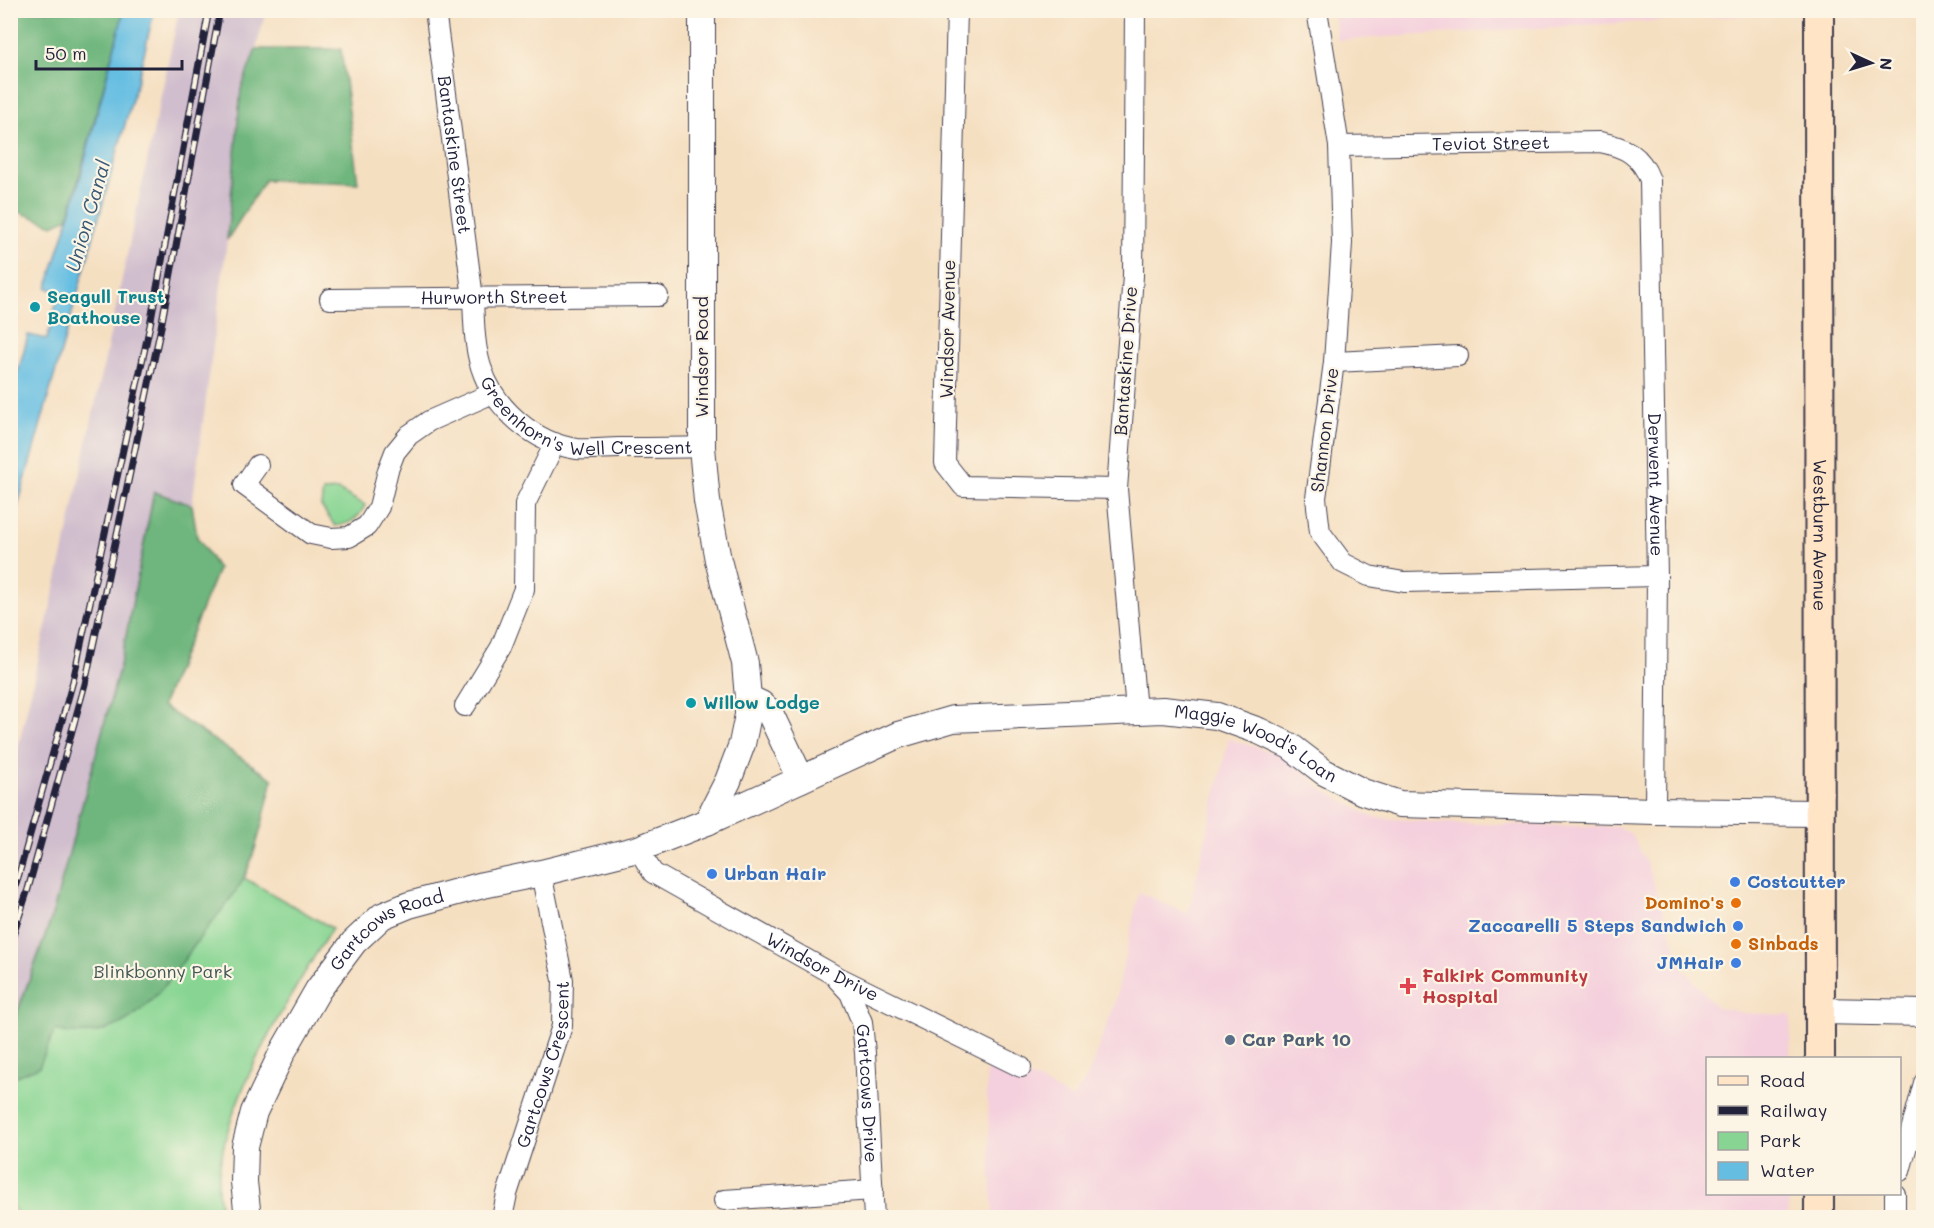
<svg xmlns="http://www.w3.org/2000/svg" width="1934" height="1228" viewBox="0 0 1934 1228" font-family="Mali,sans-serif">
<style>
.built{fill:#f4cfdd}
.industrial{fill:#d0bdcd}
.green{fill:#88d593;stroke:#557c67;stroke-width:1.5}
.forest{fill:#6eb67d;stroke:#486c5c;stroke-width:1.5}
.water{fill:#65bee2;stroke:#44708e;stroke-width:1.5}
.lines{fill:none;stroke-linecap:round;stroke-linejoin:round}
.minor-casing{stroke:#423e4f;stroke-width:22}
.tertiary-casing{stroke:#423e4f;stroke-width:28}
.secondary-casing{stroke:#423e4f;stroke-width:32}
.minor{stroke:#fff;stroke-width:20}
.tertiary{stroke:#fff;stroke-width:26}
.secondary{stroke:#ffe4c6;stroke-width:28}
.rail-casing{stroke:#22223b;stroke-width:7}
.rail{stroke:#fcf5e5;stroke-width:4.5;stroke-dasharray:14;stroke-linecap:butt}
.culture-dot{fill:#0f9aa8;stroke:#fcf5e5;stroke-width:2}
.shop-dot{fill:#3f7fe0;stroke:#fcf5e5;stroke-width:2}
.food-dot{fill:#e8710a;stroke:#fcf5e5;stroke-width:2}
.health-dot{fill:#e0444e;stroke:#fcf5e5;stroke-width:2}
.service-dot{fill:#5c6f8a;stroke:#fcf5e5;stroke-width:2}
.labels{text-anchor:middle;stroke-width:4.5;stroke-linejoin:round;paint-order:stroke}
.street-label{font-size:18px;fill:#22223b;stroke:#fcf5e5}
.culture-label{font-size:18px;font-weight:bold;fill:#0d838f;stroke:#fcf5e5;text-anchor:start}
.shop-label{font-size:18px;font-weight:bold;fill:#366cbe;stroke:#fcf5e5;text-anchor:start}
.food-label{font-size:18px;font-weight:bold;fill:#c56008;stroke:#fcf5e5;text-anchor:end}
.park-label{font-size:18px;fill:#415855;stroke:#fcf5e5}
.health-label{font-size:18px;font-weight:bold;fill:#be3a42;stroke:#fcf5e5;text-anchor:start}
.service-label{font-size:18px;font-weight:bold;fill:#4e5e75;stroke:#fcf5e5;text-anchor:start}
.water-label{font-size:20px;font-style:italic;fill:#395975;stroke:#fcf5e5}
</style>
<rect width="100%" height="100%" fill="#fcf5e5"/>
<filter id="ink" filterUnits="userSpaceOnUse"><feTurbulence type="fractalNoise" baseFrequency=".0167" numOctaves="2"/><feDisplacementMap in="SourceGraphic" scale="12" xChannelSelector="R" yChannelSelector="G"/><feConvolveMatrix kernelMatrix="1 2 1 2 8 2 1 2 1" color-interpolation-filters="sRGB"/></filter>
<filter id="wash" filterUnits="userSpaceOnUse"><feTurbulence type="fractalNoise" baseFrequency=".008" numOctaves="4" result="noise"/><feDisplacementMap in="SourceGraphic" scale="24" xChannelSelector="R" yChannelSelector="G"/><feGaussianBlur stdDeviation="1.35" result="paint"/><feColorMatrix in="noise" values="0 0 0 0 0 0 0 0 0 0 0 0 0 0 0 0 0 1.4 0 .05"/><feComposite in="paint" operator="in"/></filter>
<g filter="url(#wash)">
<rect width="100%" height="100%" fill="#f5dfc1"/>
<g class="built">
<path d="M1769,11V14L1337,40L1334,11Z"/>
<path d="M1229,739L1291,758L1320,788L1372,817L1443,823L1617,827L1631,834L1647,864L1683,968L1716,1007L1743,1013L1791,1015L1790,1058H1708V1194H1789L1788,1217H993L986,1072L1001,1068L1037,1080L1073,1099L1087,1078L1115,1003L1139,892L1188,914Z"/>
</g>
<path class="industrial" d="M179,11H266L256,49L241,89L227,240L192,505L154,492L121,662L51,920L11,1031V777L68,532Z"/>
<g class="green">
<path d="M338,490L365,505C359,519 350,524 335,526L321,506L323,491Z"/>
<path d="M154,492L192,505L197,537L218,569L162,706L273,779L244,878L332,928C289,998 221,1102 218,1186C218,1196 221,1207 222,1217H18L10,1199V1031L51,920L121,662Z"/>
</g>
<g class="forest">
<path d="M10,11H124L68,218L53,225L11,209Z"/>
<path d="M256,49H341L358,183L265,180L227,240L241,89Z"/>
<path d="M154,492L192,505L197,537L218,569L162,706L273,779C265,810 258,847 245,876C237,893 216,917 204,932C167,983 129,1050 55,1030L39,1067L16,1076L11,1075V1031L51,920L121,662Z"/>
</g>
<path class="water" d="M124,11H154L140,71L11,530V399L28,335L47,339L59,292L47,288L76,194Z"/>
</g>
<g filter="url(#ink)">
<g class="lines">
<defs>
<g id="minor">
<path id="s1" d="M435,10L473,298C474,321 474,345 481,367C494,408 534,443 577,449C591,450 605,448 619,448C646,448 674,448 702,447"/>
<path d="M957,10L945,463L963,486L1117,489"/>
<path d="M1135,10L1133,276L1117,489L1136,711"/>
<path d="M1317,10L1339,146L1342,243L1334,362L1316,498L1320,532L1343,563L1369,576L1404,582L1657,576"/>
<path id="s2" d="M1339,146L1600,142C1625,147 1641,155 1650,180L1657,576L1655,811"/>
<path id="s3" d="M330,299L658,296"/>
<path d="M1334,362L1458,356"/>
<path d="M258,465L244,485L311,534L331,538L349,537L367,526L379,507L388,470L395,452L409,435L429,421L493,393"/>
<path d="M465,706L501,647L524,589L525,504L555,443"/>
<path id="s4" d="M638,849L653,873L836,976L1021,1067"/>
<path id="s5" d="M837,979L850,993L862,1022L865,1053L874,1218"/>
<path d="M1900,1171L1924,1083"/>
<path d="M724,1200L873,1190"/>
<path id="s6" d="M502,1218L507,1194L562,1026L563,980L541,873"/>
<path d="M1895,1218V1194"/>
</g>
<g id="tertiary">
<path d="M702,10V447L707,501L718,560L745,663L748,698V715L742,744L728,781L707,822"/>
<path d="M748,698L761,704L769,711L801,779"/>
<path d="M1820,1011L1924,1013"/>
<path id="s7" d="M248,1218L244,1182L245,1147L254,1112L283,1051L318,990L354,942L382,916L409,905L483,885L541,873L638,849L707,822L898,735L953,719L1163,710L1217,716L1259,731L1290,746L1324,772L1363,792L1400,804L1655,811L1818,813"/>
</g>
<g id="secondary">
<path id="s8" d="M1819,10L1820,1058"/>
<path d="M1819,1218V1194"/>
</g>
</defs>
<use href="#minor" class="minor-casing"/>
<use href="#tertiary" class="tertiary-casing"/>
<use href="#secondary" class="secondary-casing"/>
<use href="#minor" class="minor"/>
<use href="#tertiary" class="tertiary"/>
<use href="#secondary" class="secondary"/>
<defs>
<g id="rail">
<path d="M10,906L73,681L150,325L209,10"/>
<path d="M10,945L28,889L85,684L161,327L220,10"/>
</g>
</defs>
<use href="#rail" class="rail-casing"/>
<use href="#rail" class="rail"/>
</g>
</g>
<g class="culture-dot">
<circle cx="35" cy="307" r="6"/>
<circle cx="691" cy="703" r="6"/>
</g>
<g class="shop-dot">
<circle cx="712" cy="874" r="6"/>
<circle cx="1735" cy="882" r="6"/>
<circle cx="1738" cy="926" r="6"/>
<circle cx="1736" cy="963" r="6"/>
</g>
<g class="food-dot">
<circle cx="1736" cy="903" r="6"/>
<circle cx="1736" cy="944" r="6"/>
</g>
<path class="health-dot" d="M1405 977h6v6h6v6h-6v6h-6v-6h-6v-6h6z"/>
<circle class="service-dot" cx="1230" cy="1040" r="6"/>
<g class="labels">
<g class="street-label">
<text dy="6" stroke="none"><textPath href="#s2" startOffset="152">Teviot Street</textPath></text>
<text dy="6" stroke="none"><textPath href="#s1" startOffset="146">Bantaskine Street</textPath></text>
<text dy="6" stroke="none"><textPath href="#s3" startOffset="164">Hurworth Street</textPath></text>
<text transform="translate(948 329) rotate(-89)" y="6">Windsor Avenue</text>
<text transform="translate(702 357) rotate(-90)" y="6">Windsor Road</text>
<text transform="translate(1126 361) rotate(-86)" y="6">Bantaskine Drive</text>
<text dy="6" stroke="none"><textPath href="#s1" startOffset="490">Greenhorn's Well Crescent</textPath></text>
<text transform="translate(1325 430) rotate(-83)" y="6">Shannon Drive</text>
<text dy="6" stroke="none"><textPath href="#s2" startOffset="632">Derwent Avenue</textPath></text>
<text dy="6" stroke="none"><textPath href="#s8" startOffset="525">Westburn Avenue</textPath></text>
<text dy="6" stroke="none"><textPath href="#s7" startOffset="1260">Maggie Wood's Loan</textPath></text>
<text dy="6" stroke="none"><textPath href="#s7" startOffset="340">Gartcows Road</textPath></text>
<text dy="6" stroke="none"><textPath href="#s4" startOffset="222">Windsor Drive</textPath></text>
<text dy="6" stroke="none"><textPath href="#s6" startOffset="160">Gartcows Crescent</textPath></text>
<text dy="6" stroke="none"><textPath href="#s5" startOffset="122">Gartcows Drive</textPath></text>
</g>
<g class="culture-label">
<text x="47" y="303">Seagull Trust<tspan x="47" dy="21">Boathouse</tspan></text>
<text x="703" y="709">Willow Lodge</text>
</g>
<g class="shop-label">
<text x="724" y="880">Urban Hair</text>
<text x="1747" y="888">Costcutter</text>
<text x="1726" y="932" text-anchor="end">Zaccarelli 5 Steps Sandwich</text>
<text x="1724" y="969" text-anchor="end">JMHair</text>
</g>
<g class="food-label">
<text x="1724" y="909">Domino's</text>
<text x="1748" y="950" text-anchor="start">Sinbads</text>
</g>
<g class="park-label">
<text x="163" y="978">Blinkbonny Park</text>
</g>
<g class="health-label">
<text x="1422" y="982">Falkirk Community<tspan x="1422" dy="21">Hospital</tspan></text>
</g>
<g class="service-label">
<text x="1242" y="1046">Car Park 10</text>
</g>
<g class="water-label">
<text transform="translate(88 216) rotate(-74)" y="7">Union Canal</text>
</g>
</g>
<rect width="1934" height="1228" fill="none" stroke="#fcf5e5" stroke-width="36"/>
<rect x="1706" y="1057" width="195" height="138" fill="#fcf5e5" stroke="#a5a1a1" stroke-width="1.5"/>
<rect x="1718" y="1076" width="30" height="9" fill="#ffe4c6" stroke="#a5a1a1" stroke-width="1.5"/>
<text x="1760" y="1087" font-size="18" fill="#22223b">Road</text>
<rect x="1718" y="1106" width="30" height="9" fill="#22223b" stroke="#a5a1a1" stroke-width="1.5"/>
<text x="1760" y="1117" font-size="18" fill="#22223b">Railway</text>
<rect x="1718" y="1132" width="30" height="18" fill="#88d593" stroke="#a5a1a1" stroke-width="1.5"/>
<text x="1760" y="1147" font-size="18" fill="#22223b">Park</text>
<rect x="1718" y="1162" width="30" height="18" fill="#65bee2" stroke="#a5a1a1" stroke-width="1.5"/>
<text x="1760" y="1177" font-size="18" fill="#22223b">Water</text>
<g transform="translate(1871 63) rotate(94)" stroke="#fcf5e5" stroke-width="4.5" paint-order="stroke">
<path d="M0-4.5L10 22L0 15L-10 22Z" fill="#22223b"/>
<text y="-9" font-size="16" font-weight="bold" text-anchor="middle" fill="#22223b">N</text>
</g>
<path d="M36 60v9h146v-9" fill="none" stroke="#22223b" stroke-width="3"/>
<text x="45" y="60" font-size="18" fill="#22223b" stroke="#fcf5e5" stroke-width="4.5" paint-order="stroke">50 m</text>
</svg>
